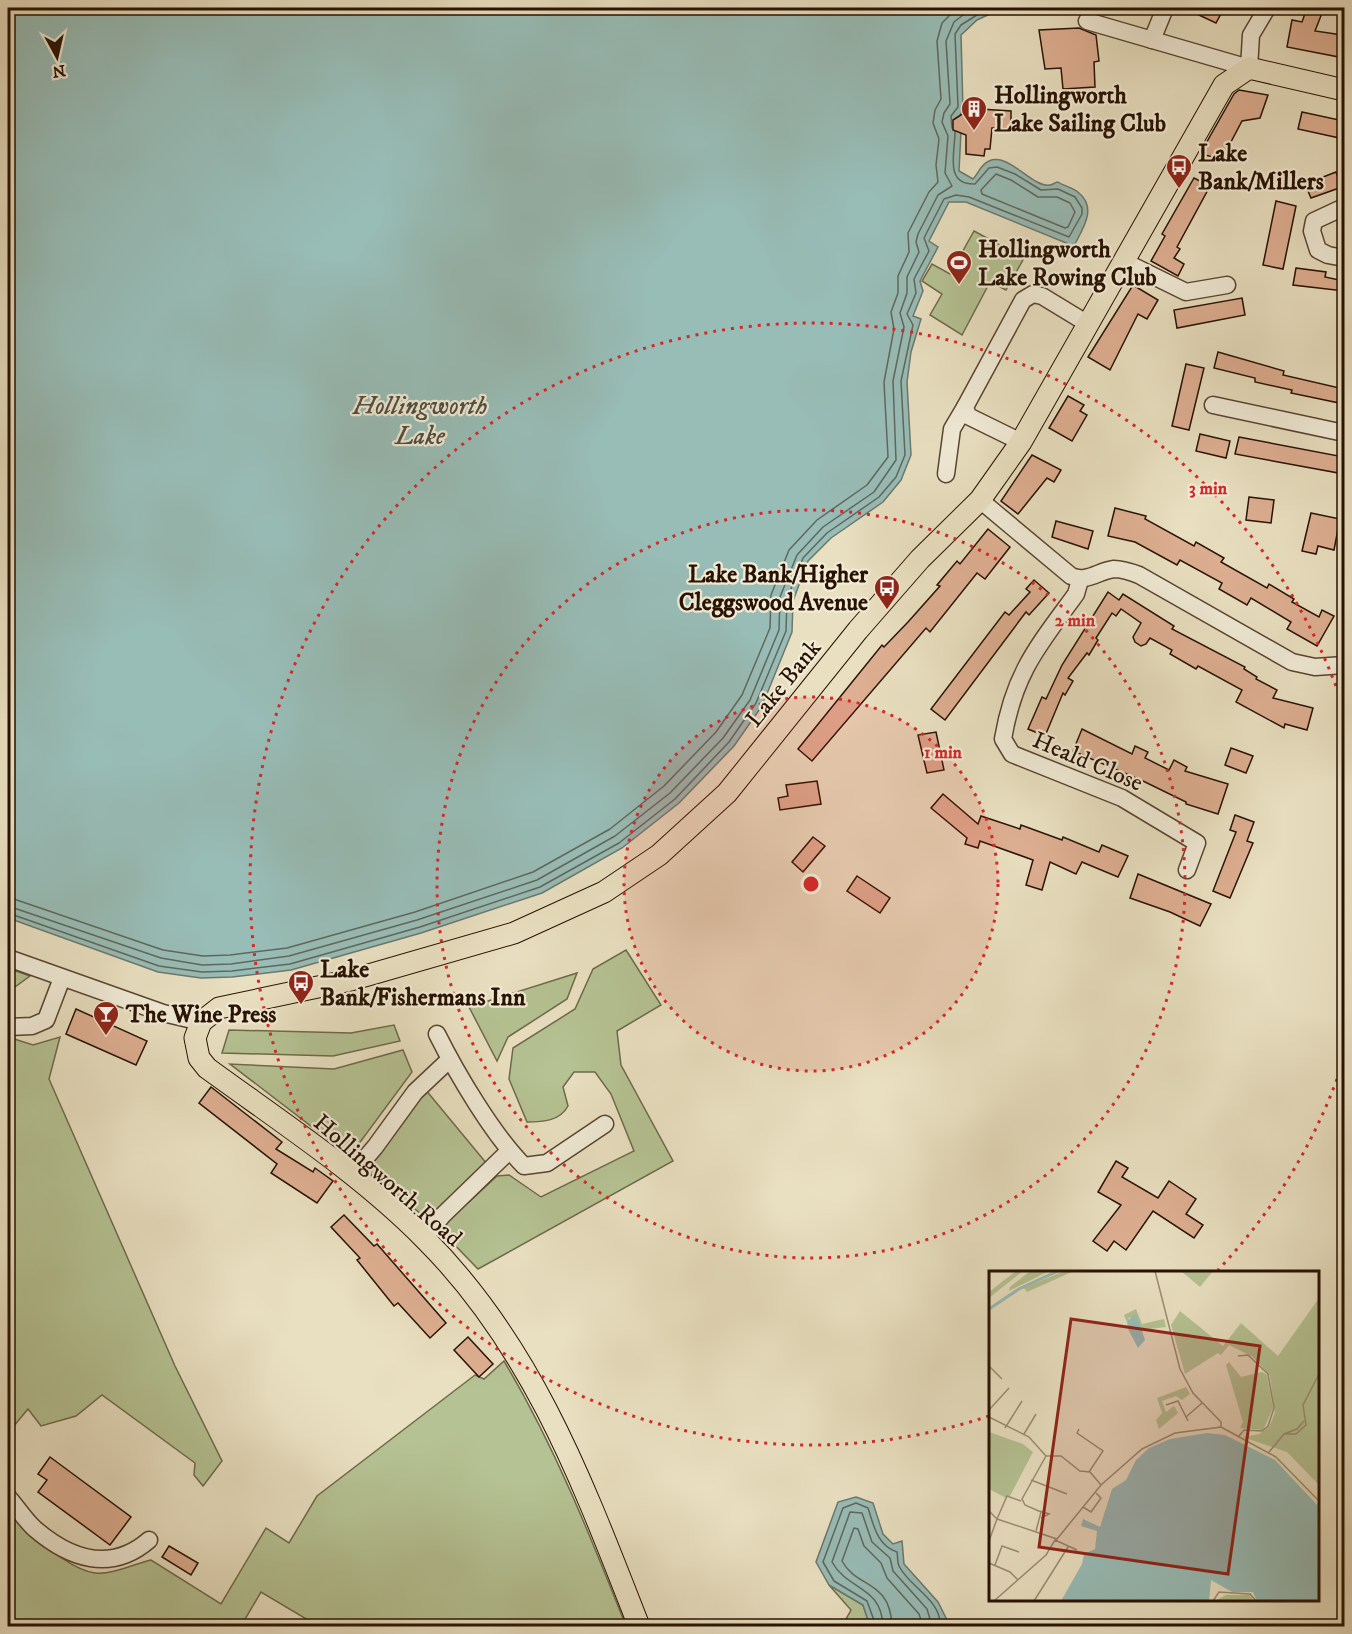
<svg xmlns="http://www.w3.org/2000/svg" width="1352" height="1634" viewBox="0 0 1352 1634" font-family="'IM FELL DW Pica',serif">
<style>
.green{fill:#b5c293;stroke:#6e6a4a;stroke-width:1.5}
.water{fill:#98bdb7;stroke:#6b786e;stroke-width:1.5}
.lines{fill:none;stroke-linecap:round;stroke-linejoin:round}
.shore{stroke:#60675c;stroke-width:1.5}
.building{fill:#deaf92;stroke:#271101;stroke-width:1.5}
.minor-casing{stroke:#584531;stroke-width:19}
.major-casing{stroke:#271101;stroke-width:23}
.minor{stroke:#f1ebd7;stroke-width:16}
.major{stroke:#e9e0c1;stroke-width:21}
.ring{fill:none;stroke:#d62828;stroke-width:3;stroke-dasharray:3 6}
.labels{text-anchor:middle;stroke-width:4.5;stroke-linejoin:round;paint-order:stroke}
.poi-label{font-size:24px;font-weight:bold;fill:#271101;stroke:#f1ebd7;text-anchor:start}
.street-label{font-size:24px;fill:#271101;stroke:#f1ebd7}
.water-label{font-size:26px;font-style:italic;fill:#4f4d41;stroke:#f1ebd7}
.inset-river{fill:none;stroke:#98bdb7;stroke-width:3}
.inset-road{fill:none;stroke:#9b8d74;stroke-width:1.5}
.view{fill:#8f2418;fill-opacity:0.15;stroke:#8f2418;stroke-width:3}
.inset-edge{fill:none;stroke:#271101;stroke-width:3}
.centre{fill:#d62828;stroke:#f1ebd7;stroke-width:3}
.ring-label{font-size:18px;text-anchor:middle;font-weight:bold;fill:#d62828;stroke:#f1ebd7;stroke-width:4.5;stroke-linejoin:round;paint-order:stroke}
</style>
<rect width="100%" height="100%" fill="#e9e0c1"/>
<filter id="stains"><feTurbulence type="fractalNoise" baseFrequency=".00333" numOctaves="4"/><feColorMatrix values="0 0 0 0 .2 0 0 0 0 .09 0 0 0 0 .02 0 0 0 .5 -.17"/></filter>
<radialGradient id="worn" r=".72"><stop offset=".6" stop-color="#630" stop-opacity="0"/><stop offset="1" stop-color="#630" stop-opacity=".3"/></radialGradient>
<g class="green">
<path d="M974,231L1024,258L1006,290L990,282L962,335L930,315L942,294L922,281L932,264L950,274Z"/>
<path d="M626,950L661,1005L617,1031L621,1065L673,1161L478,1269L449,1239L444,1225L497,1176L509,1175L541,1197L634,1151L611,1094L595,1072H574L563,1087L568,1106C560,1121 543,1122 527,1122L509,1079L513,1048L575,1009L593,969Z"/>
<path d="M8,968L30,976L8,992Z"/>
<path d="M577,973L567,999L508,1037L497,1061L469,1007Z"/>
<path d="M394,1025L400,1041L333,1056L222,1053L229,1030L351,1033Z"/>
<path d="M8,1037L33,1045L60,1037L49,1079L175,1366L222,1461L203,1486L194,1475L195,1463L102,1395L76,1416L41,1426L28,1409L8,1433Z"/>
<path d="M403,1050L412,1072L358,1145L346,1153L230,1064L334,1069Z"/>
<path d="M425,1089L487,1164L430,1221L362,1167Z"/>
<path d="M504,1361C554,1445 590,1535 626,1626H318L261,1592L241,1626H8V1510C28,1531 66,1569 95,1573C112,1575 134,1564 151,1560L221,1604L266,1528L289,1543L317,1496L475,1375L484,1379Z"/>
<path d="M829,1585L863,1605L870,1626H842L851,1610Z"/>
</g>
<g class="water">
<path d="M8,8H1003L977,20L961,35L963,110L956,122L961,131L959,171L973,179C978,174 981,164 989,161C1009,152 1032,188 1050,185C1053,185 1055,182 1058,182C1064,186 1074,188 1079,193C1097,208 1083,228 1075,244L1071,245L966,202H949L929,241L938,247L920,281L923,291L913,316L921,319L911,352L907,382L911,455L901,480L883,502L831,538L808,561L793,601L792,632L762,706L734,746L679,803L622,848L542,893L421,933L291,970L232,977L201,978L158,972L8,918Z"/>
<path d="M856,1497L873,1503L883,1534L893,1544L902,1541L904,1564L938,1602L947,1620L945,1626H870L863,1605L829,1585L816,1562L838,1502Z"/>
</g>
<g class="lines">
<g class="shore">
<path d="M952,128L951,116L958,107L955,34L961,25L988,8"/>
<path d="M996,174L1011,180L1038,197H1057L1070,203L1075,212L1068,227L1065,228L982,194L981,190Z"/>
<path d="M8,897L163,950L203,956L230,955L287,948L415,912L533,872L610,829L664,786L716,732L742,695L770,628L771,595L789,550L817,520L867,485L888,457L884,382L894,329L891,312L898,293V276L909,252L908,233L929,192L938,182L936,165L939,139L933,123L935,110L941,99L937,41L942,23L957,8"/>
<path d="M8,906L161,958L202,965L231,964L289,956L417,920L537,880L615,836L670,793L723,738L750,700L779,630L780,597L797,555L823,527L874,492L896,460L893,381L904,327L900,313L907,293V277L919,252L916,242L918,234L938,195L952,186L945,173L948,136L942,122L944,113L950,104L946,41L954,22L972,8"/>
<path d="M8,913L159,966L202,972L232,971L290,964L420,927L540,887L619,843L675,799L729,742L756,703L786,631L787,599L803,558L827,533L879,497L896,477L905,455L901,381L913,325L907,314L916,293L914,279L929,251L924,238L944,199L956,195L969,197L1069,237L1082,214V208L1075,197L1058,189L1041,190L1015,174L997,167L989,168L975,184C944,185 955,153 955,132"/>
<path d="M876,1626L867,1601L834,1581L823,1562L843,1508L856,1503L868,1508C874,1526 877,1545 897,1552C898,1556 897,1562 899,1566C909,1587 942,1600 940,1626"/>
<path d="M883,1626C881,1585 848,1591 832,1562L850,1512L862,1513L872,1542L890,1558L893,1571L927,1609L932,1626"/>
<path d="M892,1626C890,1579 857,1589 842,1561L854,1528L858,1529L864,1546L881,1563L887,1578L919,1614L923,1626"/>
</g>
</g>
<g class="building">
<path d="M1184,8H1224L1216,23Z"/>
<path d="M1307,8H1324L1315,31L1342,35L1339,57L1287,47L1292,20L1302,22Z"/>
<path d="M1079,28L1096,35L1099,61L1094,62L1095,87L1063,89L1061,68L1045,69L1039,30Z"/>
<path d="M1239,90L1268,95L1260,118L1242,121L1222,159L1200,154L1234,94Z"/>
<path d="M964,108L1011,111V128H992L990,149H985L984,156L966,154V135L953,130V120L964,113Z"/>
<path d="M1302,112L1344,121V139L1298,129Z"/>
<path d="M1336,172L1342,187L1311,198L1305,184Z"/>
<path d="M1194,178L1210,186L1177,247L1180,249L1174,258L1184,264L1178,276L1151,261L1165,236L1162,234Z"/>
<path d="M1276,201L1296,206L1283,269L1263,265Z"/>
<path d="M1296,268L1326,272L1325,277L1344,281V291L1293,285Z"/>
<path d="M1133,285L1158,300L1147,319L1138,314L1110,370L1088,357Z"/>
<path d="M1242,298L1245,315L1177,328L1174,310Z"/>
<path d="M1218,352L1284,371L1283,375L1344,389V404L1291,393L1292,390L1255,382V378L1214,368Z"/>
<path d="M1186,364L1204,368L1189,430L1172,426Z"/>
<path d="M1068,396L1084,405L1080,411L1087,415L1072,441L1049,428Z"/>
<path d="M1200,434L1230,441L1226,458L1196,451Z"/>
<path d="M1239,437L1344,457V474L1235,454Z"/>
<path d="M1032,455L1061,470L1054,482L1047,478L1018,514L1001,501Z"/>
<path d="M1249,497L1274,500L1271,523L1246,520Z"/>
<path d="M1115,508L1146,516L1145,519L1194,546L1196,542L1224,558L1221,562L1267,588L1269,584L1294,599L1292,602L1319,617L1322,610L1334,616L1317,646L1287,629L1291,622L1251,598L1247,605L1219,589L1222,583L1180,560L1177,565L1135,542L1108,536Z"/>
<path d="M1311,513L1340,519L1334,550L1318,546L1316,554L1302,551Z"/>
<path d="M1056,521L1093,531L1088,549L1052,537Z"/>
<path d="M988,529L1010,547L985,579L977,573L930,632L926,628L812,761L798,749L882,645L884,647L908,622L940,586L937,585L957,561L960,564Z"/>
<path d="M1034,580L1049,593L1029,615L1026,612L945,720L931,709L1005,612L1009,615L1030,592L1026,589Z"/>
<path d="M1108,592L1119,600L1123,594L1174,626L1172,629L1245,667L1244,669L1257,677L1256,679L1277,690L1273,698L1313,708L1307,730L1285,724L1284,728L1236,702L1242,690L1198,666L1196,669L1170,654L1172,650L1150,638L1146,644L1141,646L1135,642L1133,637L1141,623L1121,609L1116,616L1112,613L1096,638L1098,640L1089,655L1087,653L1068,678L1073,681L1065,695L1063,693L1045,736L1028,729L1042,697L1046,699L1062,665Z"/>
<path d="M1082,729L1132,754L1135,746L1148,752L1145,758L1169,770L1174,760L1187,767L1185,771L1228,784L1218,814L1186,804V802L1143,781L1073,751Z"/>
<path d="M936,732L944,770L927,773L918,735Z"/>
<path d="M1231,748L1253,756L1246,773L1225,765Z"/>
<path d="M817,781L821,804L780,810L778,798L788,796L786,785Z"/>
<path d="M943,794L978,824L981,816L1020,829L1021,825L1062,840L1063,837L1099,852L1102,845L1128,856L1118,877L1082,862L1076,874L1050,862L1042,890L1026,885L1033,860L980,841L978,848L965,844L967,838L931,808Z"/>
<path d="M1235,815L1254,822L1247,841L1253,843L1230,898L1213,891L1236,832L1230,830Z"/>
<path d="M813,837L825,846L803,872L792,862Z"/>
<path d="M1138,874L1211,904L1200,926L1170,912L1130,898Z"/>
<path d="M857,876L890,898L880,913L847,891Z"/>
<path d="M76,1009L147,1041L136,1065L66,1034Z"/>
<path d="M211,1087L282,1142L276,1149L313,1172L315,1168L333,1181L317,1203L271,1173L277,1164L199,1103Z"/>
<path d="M1116,1161L1128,1168L1122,1177L1158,1198L1169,1181L1196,1199L1186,1214L1203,1225L1194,1238L1153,1211L1126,1250L1114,1241L1107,1251L1093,1241L1121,1205L1098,1192Z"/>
<path d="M344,1215L374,1246L377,1244L446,1323L430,1338L398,1303L394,1306L357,1260L360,1258L331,1227Z"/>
<path d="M468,1337L493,1364L479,1377L454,1350Z"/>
<path d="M50,1457L131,1517L110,1545L38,1492L47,1480L38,1474Z"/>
<path d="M169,1546L198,1563L191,1575L162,1557Z"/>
</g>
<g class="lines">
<defs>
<g id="minor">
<path d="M1087,21L1249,68L1251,35L1267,8"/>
<path d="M1152,40L1165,8"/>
<path d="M1344,207L1314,221L1312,231L1318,250L1328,255L1344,258"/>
<path d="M1125,262L1186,292L1227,285"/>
<path d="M1213,405L1344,433"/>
<path d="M1021,442L968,416L965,407L1023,300L1033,294L1042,296L1088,324"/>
<path d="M946,474L952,429L965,407"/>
<path d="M980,500L1071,576C1087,583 1098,571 1114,569C1123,569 1131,572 1139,575L1292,662L1315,667L1344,665"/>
<path d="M1080,580L1076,594C1038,646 1014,673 1003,739L1012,754L1122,798L1197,843L1187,870"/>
<path d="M8,958L163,1013L201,1022"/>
<path d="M8,1027L32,1026L46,1020L62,978"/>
<path d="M437,1034C457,1074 493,1135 524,1166L547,1163L605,1124"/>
<path d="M351,1175L375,1147L415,1092L449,1060"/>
<path d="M424,1238L443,1215L509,1151"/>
<path d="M8,1497C17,1507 25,1520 35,1529C70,1559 111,1573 149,1540"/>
</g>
<path id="major" d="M639,1626C584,1486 534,1348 425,1239C361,1174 281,1122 207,1068L199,1058L195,1038L201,1022L219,1008L351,980L514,933L604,892L659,855L727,793L858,630L920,559L980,500L1021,442L1224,85L1249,68L1344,90"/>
</defs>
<use href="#minor" class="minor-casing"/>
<use href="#major" class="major-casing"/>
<use href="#minor" class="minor"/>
<use href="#major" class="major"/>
</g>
<circle cx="811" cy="884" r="187" fill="#d62828" fill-opacity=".12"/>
<g class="ring">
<circle cx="811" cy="884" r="187"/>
<circle cx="811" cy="884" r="374"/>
<path d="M1343 1062A561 561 0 0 1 1218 1270M989 1416A561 561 0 1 1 1343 706"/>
</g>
<defs>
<symbol id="building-pin" viewBox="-11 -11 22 30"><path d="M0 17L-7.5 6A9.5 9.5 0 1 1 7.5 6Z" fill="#8f2418" stroke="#f1ebd7"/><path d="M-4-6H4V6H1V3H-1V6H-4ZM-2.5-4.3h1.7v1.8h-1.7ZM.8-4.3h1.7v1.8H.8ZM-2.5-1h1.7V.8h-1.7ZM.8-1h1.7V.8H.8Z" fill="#fff"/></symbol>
<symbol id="bus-pin" viewBox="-11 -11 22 30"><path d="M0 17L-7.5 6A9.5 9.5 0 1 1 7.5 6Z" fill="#8f2418" stroke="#f1ebd7"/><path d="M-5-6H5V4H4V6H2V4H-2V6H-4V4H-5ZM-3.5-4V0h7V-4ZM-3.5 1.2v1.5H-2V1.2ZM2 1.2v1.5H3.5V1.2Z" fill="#fff"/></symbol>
<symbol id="stadium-pin" viewBox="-11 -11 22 30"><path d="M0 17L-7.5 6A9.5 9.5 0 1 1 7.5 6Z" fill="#8f2418" stroke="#f1ebd7"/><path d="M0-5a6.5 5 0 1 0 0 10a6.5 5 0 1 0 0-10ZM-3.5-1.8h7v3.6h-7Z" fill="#fff"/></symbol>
<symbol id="bar-pin" viewBox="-11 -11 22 30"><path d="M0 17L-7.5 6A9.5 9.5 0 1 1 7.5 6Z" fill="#8f2418" stroke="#f1ebd7"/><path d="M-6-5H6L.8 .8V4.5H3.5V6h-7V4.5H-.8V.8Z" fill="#fff"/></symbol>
</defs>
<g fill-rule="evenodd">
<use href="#building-pin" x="959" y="94" width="30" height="40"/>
<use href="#bus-pin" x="1164" y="152" width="30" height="40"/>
<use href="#stadium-pin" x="944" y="248" width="30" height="40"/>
<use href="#bus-pin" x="872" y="573" width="30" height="40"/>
<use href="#bus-pin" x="286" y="968" width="30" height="40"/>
<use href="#bar-pin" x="91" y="999" width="30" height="40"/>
</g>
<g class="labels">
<g class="poi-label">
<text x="994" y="103">Hollingworth<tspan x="994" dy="28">Lake Sailing Club</tspan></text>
<text x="1198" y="161">Lake<tspan x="1198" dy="28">Bank/Millers</tspan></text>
<text x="978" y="257">Hollingworth<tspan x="978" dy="28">Lake Rowing Club</tspan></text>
<text x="868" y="582" text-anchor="end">Lake Bank/Higher<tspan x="868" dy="28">Cleggswood Avenue</tspan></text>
<text x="320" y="977">Lake<tspan x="320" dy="28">Bank/Fishermans Inn</tspan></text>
<text x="126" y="1022">The Wine Press</text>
</g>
<g class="street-label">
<text transform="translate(783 683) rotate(-51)" y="8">Lake Bank</text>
<text transform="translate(1088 761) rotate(23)" y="8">Heald Close</text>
<text transform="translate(388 1180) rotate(41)" y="8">Hollingworth Road</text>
</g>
<g class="water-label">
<text x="420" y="414">Hollingworth<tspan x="420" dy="30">Lake</tspan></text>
</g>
</g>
<g transform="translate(989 1271)">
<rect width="330" height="330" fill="#e9e0c1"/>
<path d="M27,0H34L0,27V21ZM41,0H60L20,20L21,16ZM75,0H85L38,21L35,17ZM192,0H224L211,16ZM330,27V192L328,212L298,181L254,166L270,163L280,156L286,142L281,105L264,86L240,74L232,84L229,82L196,103L182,54L191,40L234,75L252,52L289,85ZM147,38L153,53L175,48L177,56L153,59L154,65L141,46L138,51L135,44ZM240,91L252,106L273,101L278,104L284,137L274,159L251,157L254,151L237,94ZM197,116L201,123L193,129L187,125L173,130L177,141L185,135L189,142L170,158L167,149L173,142L168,127ZM0,161L34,173L44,181L21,225L17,227L0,218ZM237,324H260L265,330H226Z" fill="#b5c293"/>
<path d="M147,43L156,69L149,77L139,58L138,50ZM218,162L236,164L286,189L330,236V330H268L264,321H243L222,309L220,330H72L93,293L95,283L106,278L108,260L92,255L94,248L111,256L123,218L137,209L147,189L160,177L181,168Z" fill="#98bdb7"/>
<path class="inset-river" d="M0,38L30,18L69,0M329,212L330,194"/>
<path class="inset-road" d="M249,85L259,84L279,103L285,137L279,155L273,160L255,159L250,165M0,95L13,108M177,134L189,130L199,150M0,139L20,117M0,146L40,166L57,185M197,146L213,132M232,156L287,186L330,230M16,157L33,130M90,158L88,162L114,180L100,201M35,163L47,143M295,163H307L317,154L314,134L330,103M280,181L295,163L308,158L315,150M57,185H72L91,200L101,201L112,214M42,209L78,223M94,236L102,241L112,227L107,222M0,240L8,248L18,225L32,230M51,240L60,243L52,247M47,260L52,241L36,234L33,228L57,185M0,270L8,248L68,268L112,214L153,178L186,162L232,156V151L204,122L191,98L166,0M0,292L21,301L29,309M6,294L13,275L30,281M5,330L57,284L66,269L88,279M45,330L79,276M224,330L230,321L261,323L267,330"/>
<path class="view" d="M82,48L271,75L239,303L50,276Z"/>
<rect width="330" height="330" class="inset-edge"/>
</g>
<circle cx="811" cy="884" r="9" class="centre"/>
<g class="ring-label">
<text x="1208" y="494">3 min</text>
<text x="1075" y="626">2 min</text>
<text x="943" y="758">1 min</text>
</g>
<rect width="1352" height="1634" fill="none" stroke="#e9e0c1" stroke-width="30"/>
<rect x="9" y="9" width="1334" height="1616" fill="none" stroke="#271101" stroke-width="3"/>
<rect x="15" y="15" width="1322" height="1604" fill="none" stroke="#271101" stroke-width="1.5"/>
<g transform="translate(57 57) rotate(172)" stroke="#f1ebd7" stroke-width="4.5" paint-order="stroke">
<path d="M0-4.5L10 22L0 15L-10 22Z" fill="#271101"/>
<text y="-9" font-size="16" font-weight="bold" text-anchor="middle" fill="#271101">N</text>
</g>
<rect width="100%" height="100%" filter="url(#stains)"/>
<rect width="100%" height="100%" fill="url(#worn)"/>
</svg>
